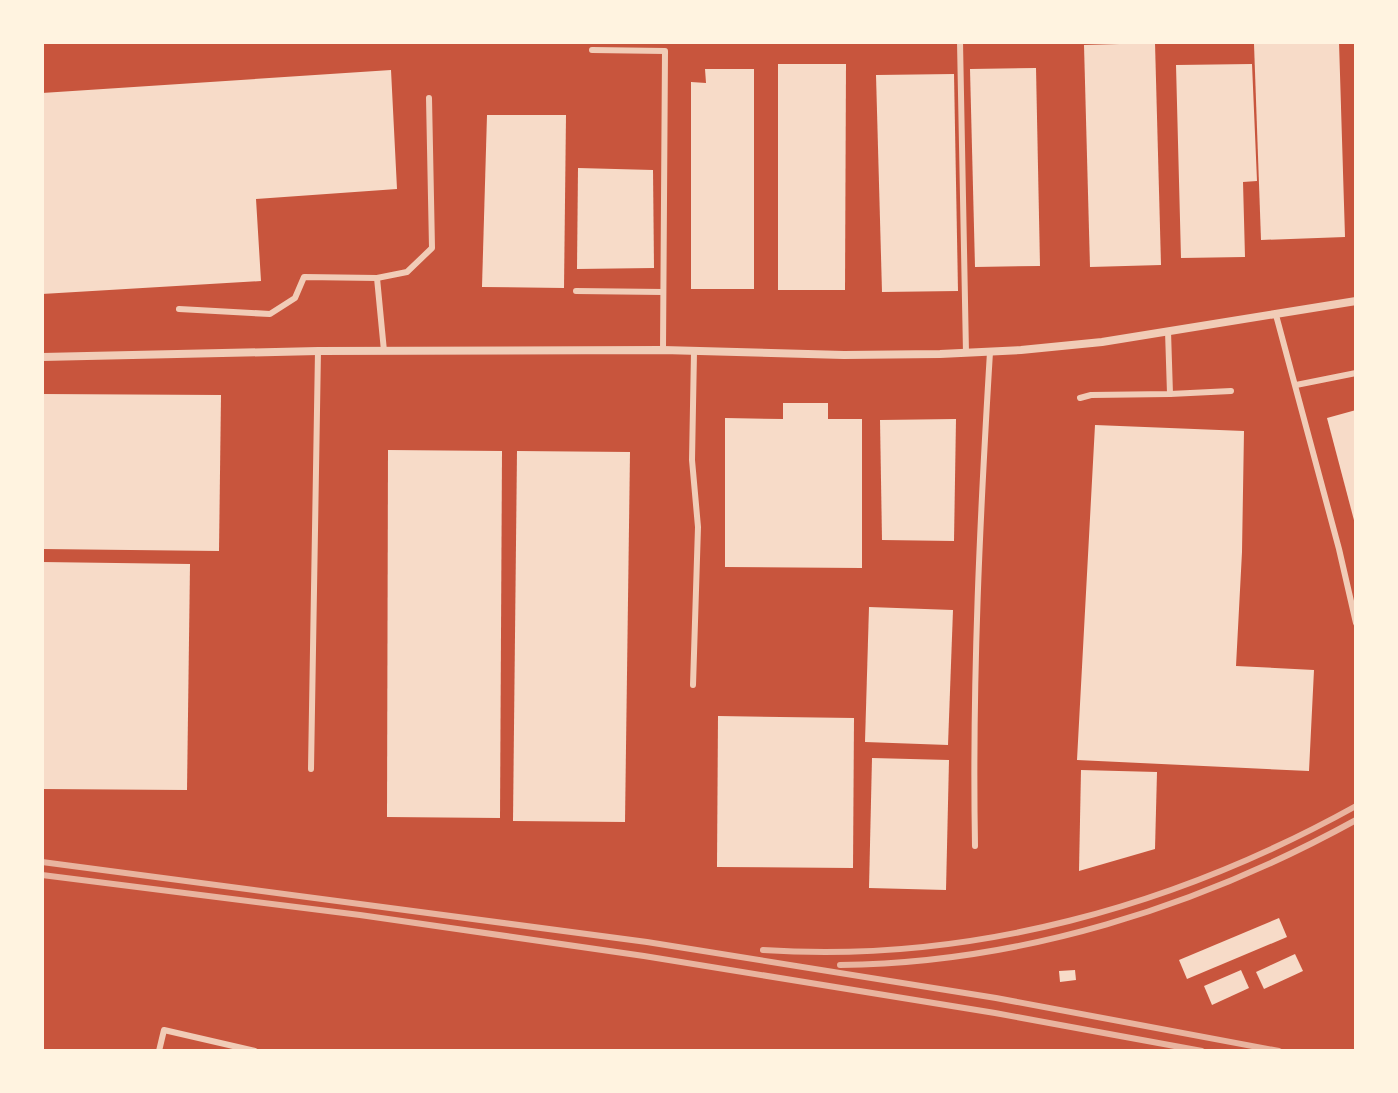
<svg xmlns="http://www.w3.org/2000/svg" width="1398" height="1093" viewBox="0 0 1398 1093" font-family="Arial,sans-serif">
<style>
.building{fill:#f7dbc8}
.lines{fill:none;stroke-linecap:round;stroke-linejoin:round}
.service{stroke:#f1ccb7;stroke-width:6}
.minor{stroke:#f1ccb7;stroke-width:8}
.rail{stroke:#e9b49f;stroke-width:6}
</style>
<rect width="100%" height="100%" fill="#c8553d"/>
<g class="building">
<path d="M1339,42L1345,237L1261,240L1254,44Z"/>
<path d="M1155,43L1161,265L1090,267L1084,45Z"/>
<path d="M778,64H846L845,290H778Z"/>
<path d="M1252,64L1257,181L1243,182L1245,257L1181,258L1176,65Z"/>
<path d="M1036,68L1040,266L975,267L970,69Z"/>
<path d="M705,69H754V289H691V82L706,83Z"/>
<path d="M391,70L397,189L256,199L261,281L42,294V93Z"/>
<path d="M954,74L958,291L882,292L876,75Z"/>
<path d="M487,115H566L564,288L482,287Z"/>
<path d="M578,168L653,170L654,268L577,269Z"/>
<path d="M42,394L221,395L219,551L42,549Z"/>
<path d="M783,403H828V419H862V568L725,567V418L783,419Z"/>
<path d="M1356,410V524H1355L1327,418Z"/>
<path d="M956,419L954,541L882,540L880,420Z"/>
<path d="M1095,425L1244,431L1242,552L1236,666L1314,670L1309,771L1077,760Z"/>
<path d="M388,450L502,451L500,818L387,817Z"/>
<path d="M517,451L630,452L625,822L513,821Z"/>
<path d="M42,562L190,564L187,790L42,789Z"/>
<path d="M869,607L953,610L948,745L865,742Z"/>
<path d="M718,716L854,718L853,868L717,867Z"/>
<path d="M872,758L949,760L946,890L869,888Z"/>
<path d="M1081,770L1157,772L1155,849L1079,871Z"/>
<path d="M1279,918L1287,937L1187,979L1179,960Z"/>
<path d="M1295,954L1303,971L1264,989L1256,972Z"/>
<path d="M1075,970L1076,980L1060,982L1059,971Z"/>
<path d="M1241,970L1249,988L1212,1005L1204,986Z"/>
</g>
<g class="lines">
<g class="service">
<path d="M960,42L966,353"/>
<path d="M592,50L665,51L663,350"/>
<path d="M576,291L663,292"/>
<path d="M179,309L270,314L295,298L304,277L377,278"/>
<path d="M1276,315L1339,549L1356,623"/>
<path d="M384,351L377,278L407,272L432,248L429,98"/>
<path d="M1296,385L1356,373"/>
<path d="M1170,394L1231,391"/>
<path d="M1080,398L1091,395L1170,394L1168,331"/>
<path d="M693,685L698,527L692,460L694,352"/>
<path d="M311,769L318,351"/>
<path d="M975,846C972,681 980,517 990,352"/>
<path d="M159,1051L164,1030L255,1051"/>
</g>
<path class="minor" d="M42,357L318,351L663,350L844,355L940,354L1021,350L1102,342L1356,301"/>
<g class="rail">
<path d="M42,862L647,942L996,998L1279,1051"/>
<path d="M42,875L360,915L644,956L995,1013L1202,1051"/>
<path d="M763,950C970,964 1176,906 1356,806"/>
<path d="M840,965C1021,963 1198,907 1356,820"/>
</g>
</g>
<rect width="1398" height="1093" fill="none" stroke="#fff3e0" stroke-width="88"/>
</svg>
